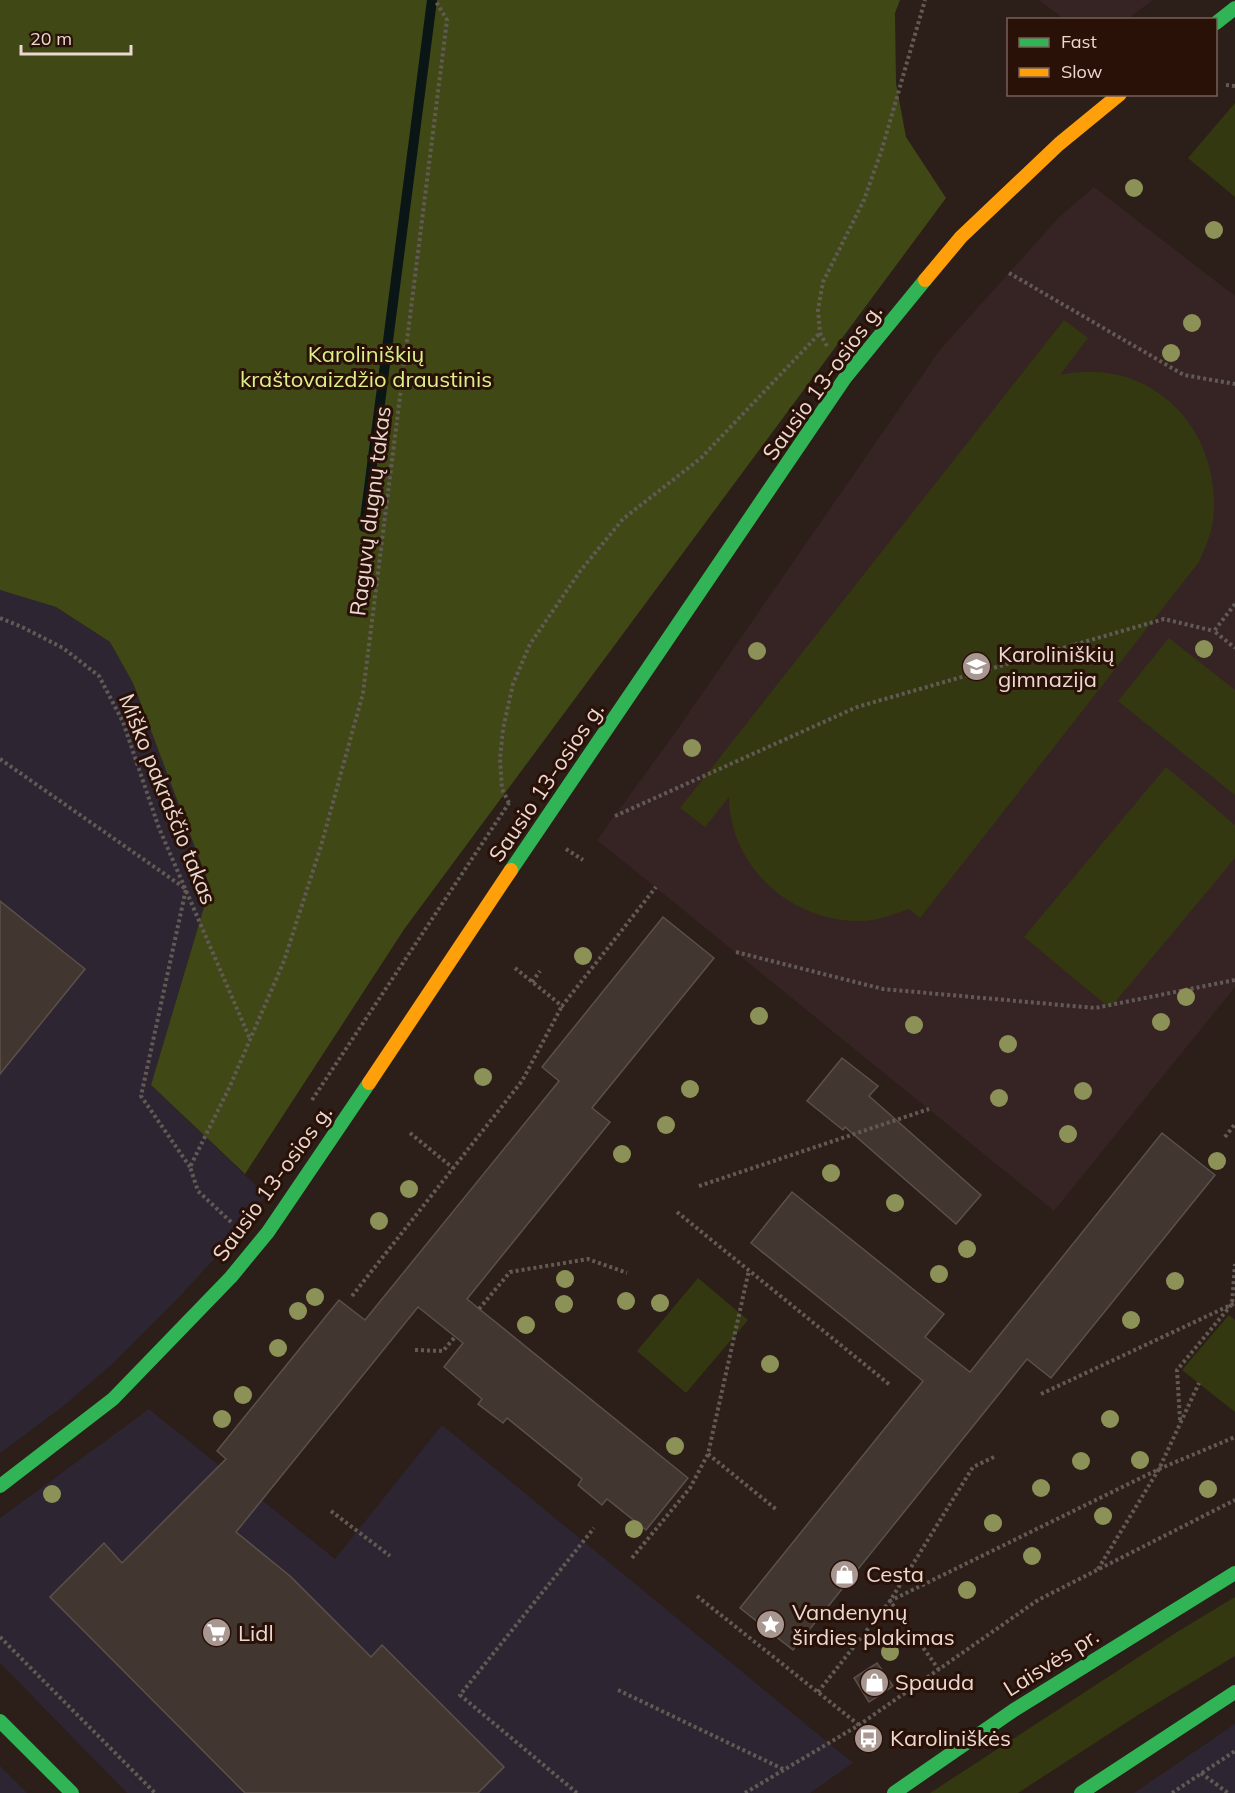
<svg xmlns="http://www.w3.org/2000/svg" width="1235" height="1793" viewBox="0 0 1235 1793" font-family="Mulish,sans-serif">
<style>
.commercial{fill:#2d2531}
.education{fill:#362323}
.green{fill:#333810}
.forest{fill:#404815}
.lines{fill:none;stroke-linecap:round;stroke-linejoin:round}
.stream{stroke:#0a1615;stroke-width:10}
.building{fill:#413630;stroke:#5c504b;stroke-width:1.5}
.path{stroke:#625a54;stroke-width:4;stroke-dasharray:3 3;stroke-linecap:butt}
.fast{stroke:#30b455;stroke-width:14}
.slow{stroke:#ff9f0a;stroke-width:14}
.tree{fill:#8c9257}
.labels{text-anchor:middle;stroke-width:6;stroke-linejoin:round;paint-order:stroke}
.park-label{font-size:22px;fill:#dbf18a;stroke:#2a1107}
.street-label{font-size:22px;fill:#ead8d1;stroke:#2a1107}
.poi-label{font-size:22px;fill:#ead8d1;stroke:#2a1107;text-anchor:start}
</style>
<rect width="100%" height="100%" fill="#2c1e18"/>
<g class="commercial">
<path d="M0,590L56,607L110,642L133,683L210,887L151,1085L266,1195L226,1246L180,1296L110,1366L61,1408L0,1453Z"/>
<path d="M149,1409L335,1559L442,1425L853,1763L810,1793H127L0,1663V1518Z"/>
<path d="M1235,1724V1793H1134Z"/>
<path d="M0,1766L27,1793H0Z"/>
</g>
<g class="education">
<path d="M1039,0H1153L1126,20L1064,19Z"/>
<path d="M1094,187L1235,296V987L1054,1211L597,840L677,730L939,351L1059,217Z"/>
</g>
<g class="green">
<path d="M1235,103V197L1188,158Z"/>
<path d="M1064,320L1088,338L1060,375C1147,356 1217,422 1214,510C1214,528 1206,546 1199,562L920,918L909,909C895,914 879,920 864,921C793,924 730,868 729,797L705,827L680,808Z"/>
<path d="M1169,638L1235,690V795L1118,701Z"/>
<path d="M1166,767L1235,825V858L1110,1008L1024,937Z"/>
<path d="M698,1278L748,1320L686,1393L637,1351Z"/>
<path d="M1229,1315L1235,1320V1412L1182,1370Z"/>
<path d="M1235,1597V1656L1138,1715L1018,1793H930L1177,1632Z"/>
</g>
<path class="forest" d="M0,0H900L895,13L896,83L906,137L946,198L405,928L245,1174L151,1085L210,887L133,683L110,642L56,607L0,590Z"/>
<g class="lines">
<path class="stream" d="M364,527L432,0"/>
</g>
<g class="building">
<path d="M0,901L85,969L0,1074Z"/>
<path d="M663,917L714,958L592,1108L610,1122L467,1299L688,1478L646,1530L607,1499L602,1505L578,1485L582,1479L507,1418L503,1423L478,1404L482,1399L444,1367L463,1343L418,1307L236,1532L290,1576L371,1657L382,1645L504,1767L478,1793H245L50,1597L104,1543L122,1563L226,1459L217,1451L339,1300L365,1320L559,1081L542,1067Z"/>
<path d="M842,1058L878,1086L869,1096L981,1195L956,1224L845,1127L843,1130L807,1101Z"/>
<path d="M1162,1133L1215,1175L1051,1378L1027,1359L793,1650L740,1608L923,1381L751,1243L792,1192L944,1314L925,1337L970,1372Z"/>
<path d="M877,1663L893,1686L869,1702L854,1678Z"/>
</g>
<g class="lines">
<g class="path">
<path d="M1226,85L1235,86"/>
<path d="M1009,273L1184,375L1235,384"/>
<path d="M827,346L820,333L818,310L823,282L864,200L882,149L925,0"/>
<path d="M1235,604L1214,631L1235,648"/>
<path d="M0,618L22,627L63,648L99,676L123,722L159,828L250,1039"/>
<path d="M0,759L186,889L141,1096L190,1167"/>
<path d="M509,803L502,789L500,759L503,729L513,684L530,644L581,570L623,519L701,458L820,333"/>
<path d="M615,816L857,707L1164,619L1214,631"/>
<path d="M566,849L583,860"/>
<path d="M736,952L883,989L1095,1008L1235,980"/>
<path d="M515,968L562,1006L656,887"/>
<path d="M532,982L540,971"/>
<path d="M312,1100L509,803"/>
<path d="M410,1133L453,1168"/>
<path d="M1225,1137L1235,1124"/>
<path d="M699,1186L929,1109"/>
<path d="M677,1212L890,1385"/>
<path d="M231,1222L198,1191L190,1167L230,1086L284,961L321,846L363,693L447,20L435,0"/>
<path d="M352,1296L522,1081L562,1006"/>
<path d="M479,1309L510,1272L588,1259L627,1273"/>
<path d="M415,1350L443,1351L455,1337"/>
<path d="M1041,1394L1235,1303"/>
<path d="M1180,1420L1177,1370L1232,1304L1235,1264"/>
<path d="M708,1454L777,1510"/>
<path d="M331,1511L390,1556"/>
<path d="M632,1558L690,1488L708,1454L749,1270"/>
<path d="M1098,1569L1159,1469L1199,1383"/>
<path d="M697,1596L859,1725"/>
<path d="M0,1637L155,1793"/>
<path d="M939,1670L890,1601L1159,1469L1235,1437"/>
<path d="M618,1690L785,1770"/>
<path d="M818,1692L890,1601L973,1467L994,1457"/>
<path d="M1201,1773L1228,1793"/>
<path d="M577,1793L460,1695L594,1528"/>
<path d="M745,1793L859,1725L1038,1600L1235,1500"/>
<path d="M1172,1793L1235,1751"/>
</g>
<g class="fast">
<path d="M1216,23L1235,8"/>
<path d="M511,870L845,378L925,280"/>
<path d="M0,1486L113,1399L231,1277L268,1232L369,1083"/>
<path d="M0,1721L72,1793"/>
<path d="M894,1793L1014,1710L1235,1573"/>
<path d="M1081,1793L1235,1692"/>
</g>
<g class="slow">
<path d="M925,280L961,237L1059,144L1120,94"/>
<path d="M369,1083L511,870"/>
</g>
</g>
<g class="tree">
<circle cx="1134" cy="188" r="9"/>
<circle cx="1214" cy="230" r="9"/>
<circle cx="1192" cy="323" r="9"/>
<circle cx="1171" cy="353" r="9"/>
<circle cx="1204" cy="649" r="9"/>
<circle cx="757" cy="651" r="9"/>
<circle cx="692" cy="748" r="9"/>
<circle cx="583" cy="956" r="9"/>
<circle cx="1186" cy="997" r="9"/>
<circle cx="759" cy="1016" r="9"/>
<circle cx="1161" cy="1022" r="9"/>
<circle cx="914" cy="1025" r="9"/>
<circle cx="1008" cy="1044" r="9"/>
<circle cx="483" cy="1077" r="9"/>
<circle cx="690" cy="1089" r="9"/>
<circle cx="1083" cy="1091" r="9"/>
<circle cx="999" cy="1098" r="9"/>
<circle cx="666" cy="1125" r="9"/>
<circle cx="1068" cy="1134" r="9"/>
<circle cx="622" cy="1154" r="9"/>
<circle cx="1217" cy="1161" r="9"/>
<circle cx="831" cy="1173" r="9"/>
<circle cx="409" cy="1189" r="9"/>
<circle cx="895" cy="1203" r="9"/>
<circle cx="379" cy="1221" r="9"/>
<circle cx="967" cy="1249" r="9"/>
<circle cx="939" cy="1274" r="9"/>
<circle cx="565" cy="1279" r="9"/>
<circle cx="1175" cy="1281" r="9"/>
<circle cx="315" cy="1297" r="9"/>
<circle cx="626" cy="1301" r="9"/>
<circle cx="660" cy="1303" r="9"/>
<circle cx="564" cy="1304" r="9"/>
<circle cx="298" cy="1311" r="9"/>
<circle cx="1131" cy="1320" r="9"/>
<circle cx="526" cy="1325" r="9"/>
<circle cx="278" cy="1348" r="9"/>
<circle cx="770" cy="1364" r="9"/>
<circle cx="243" cy="1395" r="9"/>
<circle cx="222" cy="1419" r="9"/>
<circle cx="1110" cy="1419" r="9"/>
<circle cx="675" cy="1446" r="9"/>
<circle cx="1140" cy="1460" r="9"/>
<circle cx="1081" cy="1461" r="9"/>
<circle cx="1041" cy="1488" r="9"/>
<circle cx="1208" cy="1489" r="9"/>
<circle cx="52" cy="1494" r="9"/>
<circle cx="1103" cy="1516" r="9"/>
<circle cx="993" cy="1523" r="9"/>
<circle cx="634" cy="1529" r="9"/>
<circle cx="1032" cy="1556" r="9"/>
<circle cx="967" cy="1590" r="9"/>
<circle cx="890" cy="1652" r="9"/>
</g>
<defs>
<symbol id="school-disc" viewBox="-11 -11 22 22"><circle r="9.5" fill="#a89790" stroke="#2a1107"/><path d="M0-5L7-2L0 1L-7-2ZM-4 1L0 2.5L4 1V4Q0 6-4 4Z" fill="#fff"/></symbol>
<symbol id="shop-disc" viewBox="-11 -11 22 22"><circle r="9.5" fill="#a89790" stroke="#2a1107"/><path d="M-5-2.5h2.3a2.7 3.5 0 0 1 5.4 0H5L5.5 6h-11ZM-1.5-2.5h3a1.5 2.3 0 0 0-3 0Z" fill="#fff"/></symbol>
<symbol id="sight-disc" viewBox="-11 -11 22 22"><circle r="9.5" fill="#a89790" stroke="#2a1107"/><path d="M0-6L1.8-2.2L6-1.7L2.9 1.2L3.7 5.4L0 3.3L-3.7 5.4L-2.9 1.2L-6-1.7L-1.8-2.2Z" fill="#fff"/></symbol>
<symbol id="supermarket-disc" viewBox="-11 -11 22 22"><circle r="9.5" fill="#a89790" stroke="#2a1107"/><path d="M-6-5.5h2.5l.6 2H6L4.5 2H-2.5L-4.4-4H-6ZM-1.5 3.2a1.3 1.3 0 1 0 .1 0ZM3 3.2a1.3 1.3 0 1 0 .1 0Z" fill="#fff"/></symbol>
<symbol id="bus-disc" viewBox="-11 -11 22 22"><circle r="9.5" fill="#a89790" stroke="#2a1107"/><path d="M-5-6H5V4H4V6H2V4H-2V6H-4V4H-5ZM-3.5-4V0h7V-4ZM-3.5 1.2v1.5H-2V1.2ZM2 1.2v1.5H3.5V1.2Z" fill="#fff"/></symbol>
</defs>
<g fill-rule="evenodd">
<use href="#school-disc" x="960" y="650" width="33" height="33"/>
<use href="#shop-disc" x="828" y="1558" width="33" height="33"/>
<use href="#sight-disc" x="754" y="1608" width="33" height="33"/>
<use href="#supermarket-disc" x="200" y="1616" width="33" height="33"/>
<use href="#shop-disc" x="858" y="1666" width="33" height="33"/>
<use href="#bus-disc" x="852" y="1722" width="33" height="33"/>
</g>
<g class="labels">
<g class="park-label">
<text x="366" y="362">Karoliniškių<tspan x="366" dy="25">kraštovaizdžio draustinis</tspan></text>
</g>
<g class="street-label">
<text transform="translate(822 382) rotate(-54)" y="8">Sausio 13-osios g.</text>
<text transform="translate(370 511) rotate(-83)" y="8">Raguvų dugnų takas</text>
<text transform="translate(546 782) rotate(-56)" y="8">Sausio 13-osios g.</text>
<text transform="translate(168 799) rotate(68)" y="8">Miško pakraščio takas</text>
<text transform="translate(272 1183) rotate(-54)" y="8">Sausio 13-osios g.</text>
<text transform="translate(1051 1662) rotate(-32)" y="8">Laisvės pr.</text>
</g>
<g class="poi-label">
<text x="998" y="662">Karoliniškių<tspan x="998" dy="25">gimnazija</tspan></text>
<text x="866" y="1582">Cesta</text>
<text x="792" y="1620">Vandenynų<tspan x="792" dy="25">širdies plakimas</tspan></text>
<text x="238" y="1641">Lidl</text>
<text x="895" y="1690">Spauda</text>
<text x="890" y="1746">Karoliniškės</text>
</g>
</g>
<rect x="1007" y="18" width="210" height="78" fill="#2a1107" stroke="#776158" stroke-width="1.5"/>
<rect x="1019" y="38" width="30" height="9" fill="#30b455" stroke="#776158" stroke-width="1.5"/>
<text x="1061" y="48" font-size="18" fill="#ead8d1">Fast</text>
<rect x="1019" y="68" width="30" height="9" fill="#ff9f0a" stroke="#776158" stroke-width="1.5"/>
<text x="1061" y="78" font-size="18" fill="#ead8d1">Slow</text>
<path d="M21 45v9h110v-9" fill="none" stroke="#ead8d1" stroke-width="3"/>
<text x="30" y="45" font-size="18" fill="#ead8d1" stroke="#2a1107" stroke-width="4.5" paint-order="stroke">20 m</text>
</svg>
